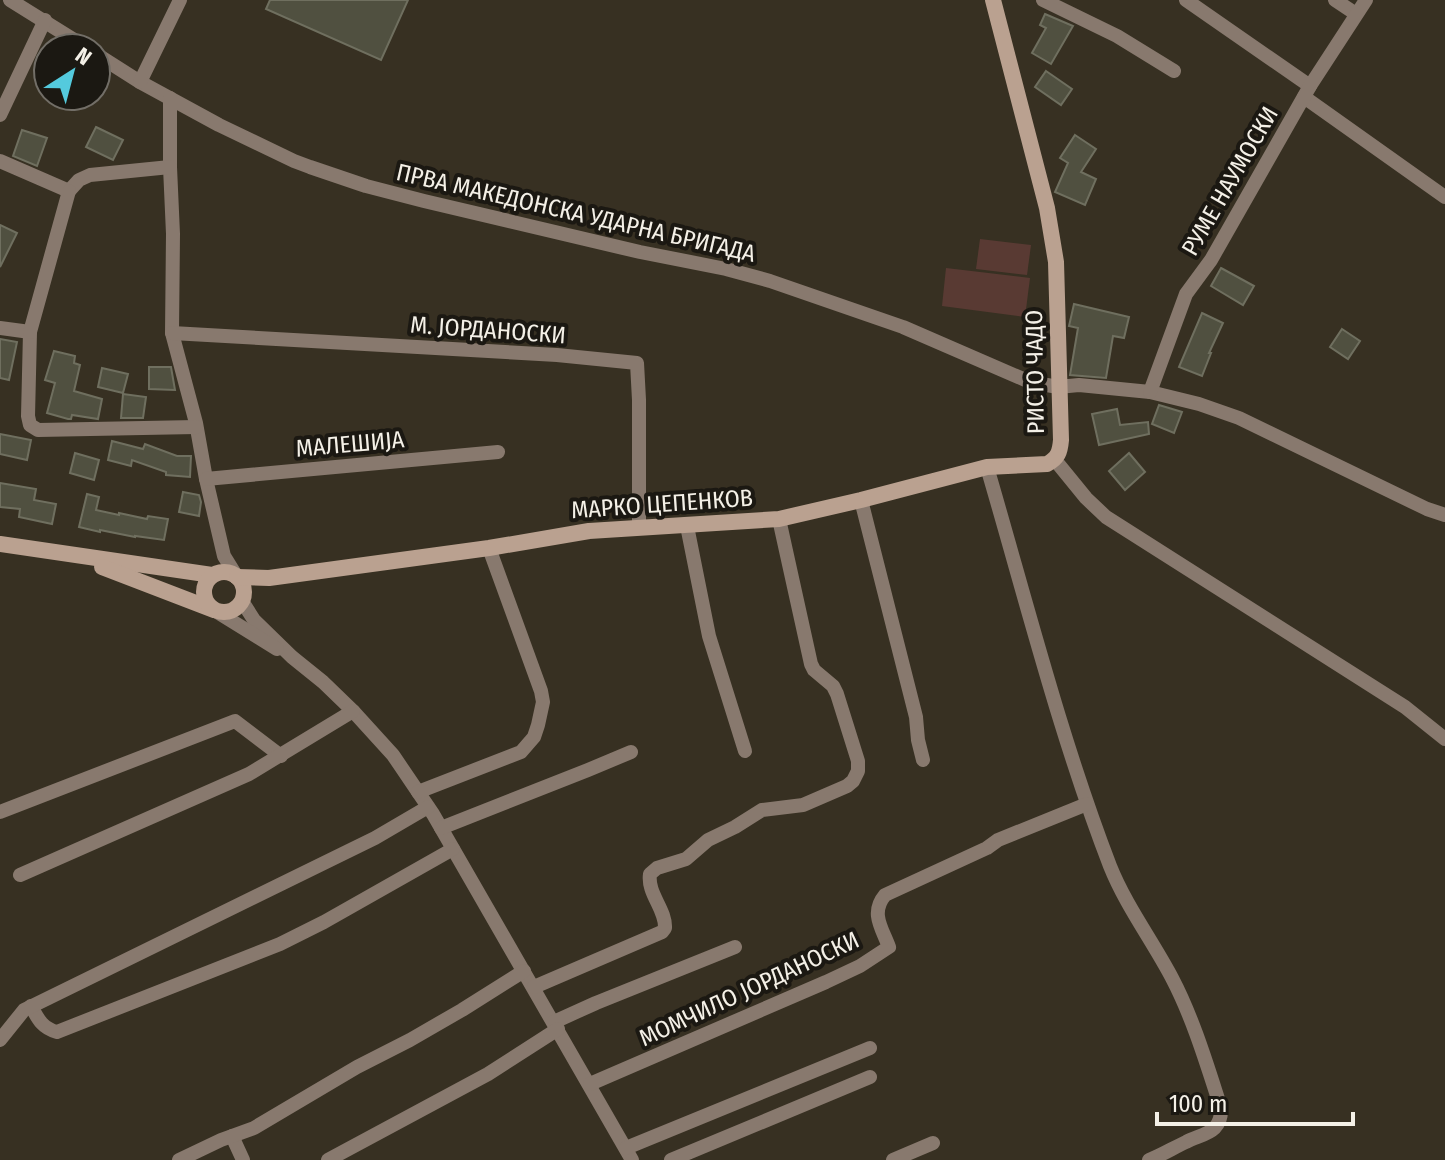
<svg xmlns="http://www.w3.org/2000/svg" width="1445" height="1160" viewBox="0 0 1445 1160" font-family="'Fira Sans Condensed',sans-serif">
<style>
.green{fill:#593a33}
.building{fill:#505040;stroke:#6f6f5f;stroke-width:2}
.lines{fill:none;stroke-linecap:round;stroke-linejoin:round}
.street{stroke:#88796e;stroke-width:14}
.secondary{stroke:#baa190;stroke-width:16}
.labels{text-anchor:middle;stroke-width:8;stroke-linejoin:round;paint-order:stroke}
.street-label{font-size:24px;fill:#f4f0e7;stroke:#1b1812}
</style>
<rect width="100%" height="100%" fill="#373022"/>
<g class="green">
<path d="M980,239L1031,245L1027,275L976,269Z"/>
<path d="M946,268L1030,278L1025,317L942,306Z"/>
</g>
<g class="building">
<path d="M270,0H408L381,60L266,9Z"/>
<path d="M1045,14L1073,26L1051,64L1032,53L1046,28L1040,25Z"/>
<path d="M1046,71L1072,89L1061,105L1035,87Z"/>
<path d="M96,127L123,140L113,160L86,147Z"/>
<path d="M22,130L47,138L37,166L13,156Z"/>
<path d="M1075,135L1096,149L1081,172L1096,179L1085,205L1055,192L1068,163L1060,158Z"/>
<path d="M0,225L17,233L0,267Z"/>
<path d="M1221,268L1254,286L1243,305L1211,286Z"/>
<path d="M1074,304L1129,317L1124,338L1113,336L1106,378L1070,375L1078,328L1069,326Z"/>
<path d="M1202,313L1223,323L1209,353H1211L1202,376L1179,367Z"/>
<path d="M1342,329L1360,341L1348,359L1330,347Z"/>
<path d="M0,339L17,342L9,380L0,378Z"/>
<path d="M54,351L75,356L74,363L80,365L74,391L102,399L98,419L72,415L71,419H68L47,413L55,383L45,380Z"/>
<path d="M149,367H171L175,390L149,389Z"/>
<path d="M102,368L128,374L123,393L98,387Z"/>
<path d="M123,394L146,397L143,418H121Z"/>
<path d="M1159,405L1182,412L1174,433L1152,424Z"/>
<path d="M1117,409L1120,425L1148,422L1149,434L1099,445L1092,414Z"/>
<path d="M0,434L31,440L27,460L0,454Z"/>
<path d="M112,441L143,449L145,444L177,456H191L190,477L166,475V472L132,460L131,466L108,460Z"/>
<path d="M75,453L99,460L94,480L70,473Z"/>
<path d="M1129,453L1145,472L1125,490L1109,471Z"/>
<path d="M0,483L36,489L34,500L56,504L52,524L19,517L20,509L0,507Z"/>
<path d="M183,492L199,495L201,502L199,516L179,512Z"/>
<path d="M87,494L99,497L96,510L119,515V513L147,519L148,516L168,519L164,540L135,536V537L100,530V532L79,527Z"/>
</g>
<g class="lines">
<g class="street">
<path d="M10,0L87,48"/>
<path d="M1043,0L1117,36L1174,71"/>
<path d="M1186,0L1310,86"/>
<path d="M1335,0L1356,14"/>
<path d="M96,54L140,82L219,125L294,161L310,167L366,186L424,201L640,252L726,269L770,281L903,327L1030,382L1058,387L1079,385L1150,392L1199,404L1239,418L1427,509L1445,515"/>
<path d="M140,82L180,0"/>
<path d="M1304,97L1445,197"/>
<path d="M170,98V167L173,234L172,333L196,423L206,479L224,556L237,577"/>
<path d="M0,115L45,20"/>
<path d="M0,161L69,191L79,180L90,175L170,167"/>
<path d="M0,328L30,332L28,416L30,425L38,430L196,427"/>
<path d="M30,332L69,191"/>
<path d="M172,333L557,355L637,363L639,400V526"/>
<path d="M1150,392L1186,294L1211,260L1310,86L1366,0"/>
<path d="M1055,460L1086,498L1106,517L1405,707L1445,739"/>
<path d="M987,467C1026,600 1060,736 1110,866C1126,906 1152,940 1172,978C1193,1018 1207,1065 1221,1108C1222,1133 1204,1133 1186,1142C1173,1148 1162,1155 1149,1160"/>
<path d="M206,479L498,452"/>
<path d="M861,500L916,717L918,740L923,760"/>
<path d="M687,526L709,636L745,751"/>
<path d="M242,601L254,620L292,657L323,682L353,711L393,755L433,814L632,1160"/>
<path d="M214,610L277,649"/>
<path d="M418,792L521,752L534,737L538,725L543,702L541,691L489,548"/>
<path d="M0,812L235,721L281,756"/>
<path d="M441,828L588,770L631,752"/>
<path d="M20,875L249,774L353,711"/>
<path d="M534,987L662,932L665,928C666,909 647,894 650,874L657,868L686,859L708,840L735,827L762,810L803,805L847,786L853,781L858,771V761L837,694L833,686L814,670L811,664L779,519"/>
<path d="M31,1006C38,1019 42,1028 57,1032L280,944L324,922L453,849"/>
<path d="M554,1022L596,1003L735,947"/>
<path d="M0,1040L24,1010L375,838L428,807"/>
<path d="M590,1084L826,982L860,966L889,947C882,928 870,913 885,895L987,848L998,840L1087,804"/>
<path d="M232,1136L243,1160"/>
<path d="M626,1148L870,1048"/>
<path d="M179,1160L221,1140L254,1128L357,1067L410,1040L462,1010L524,971"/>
<path d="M328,1160L488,1074L558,1029"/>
<path d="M671,1160L870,1077"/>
<path d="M893,1160L933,1143"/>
</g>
<g class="secondary">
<path d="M0,544L212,575"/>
<path d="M102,567L214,610"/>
<circle cx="224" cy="592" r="20"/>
<path d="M237,577L269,578L489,548L589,531L779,519L861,500L987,467L1047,464C1058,458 1060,452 1061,440L1056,262L1047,208L993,0"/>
</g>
</g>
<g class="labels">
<g class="street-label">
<text transform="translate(1230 181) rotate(-60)" y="8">РУМЕ НАУМОСКИ</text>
<text transform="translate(576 213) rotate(13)" y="8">ПРВА МАКЕДОНСКА УДАРНА БРИГАДА</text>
<text transform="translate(488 330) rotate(4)" y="8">М. ЈОРДАНОСКИ</text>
<text transform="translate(1035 372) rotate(-91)" y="8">РИСТО ЧАДО</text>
<text transform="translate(350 444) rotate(-5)" y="8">МАЛЕШИЈА</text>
<text transform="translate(662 504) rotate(-4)" y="8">МАРКО ЦЕПЕНКОВ</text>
<text transform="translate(749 989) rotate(-25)" y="8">МОМЧИЛО ЈОРДАНОСКИ</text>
</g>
</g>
<g transform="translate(72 72) rotate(36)"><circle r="38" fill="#1b1812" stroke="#726e67" stroke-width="2"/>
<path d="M0-6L14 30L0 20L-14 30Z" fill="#54cadd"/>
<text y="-12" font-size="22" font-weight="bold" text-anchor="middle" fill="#f4f0e7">N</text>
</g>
<path d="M1157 1112v12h196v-12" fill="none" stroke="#f4f0e7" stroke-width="4"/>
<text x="1169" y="1112" font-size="24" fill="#f4f0e7" stroke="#1b1812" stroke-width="6" paint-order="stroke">100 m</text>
</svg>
